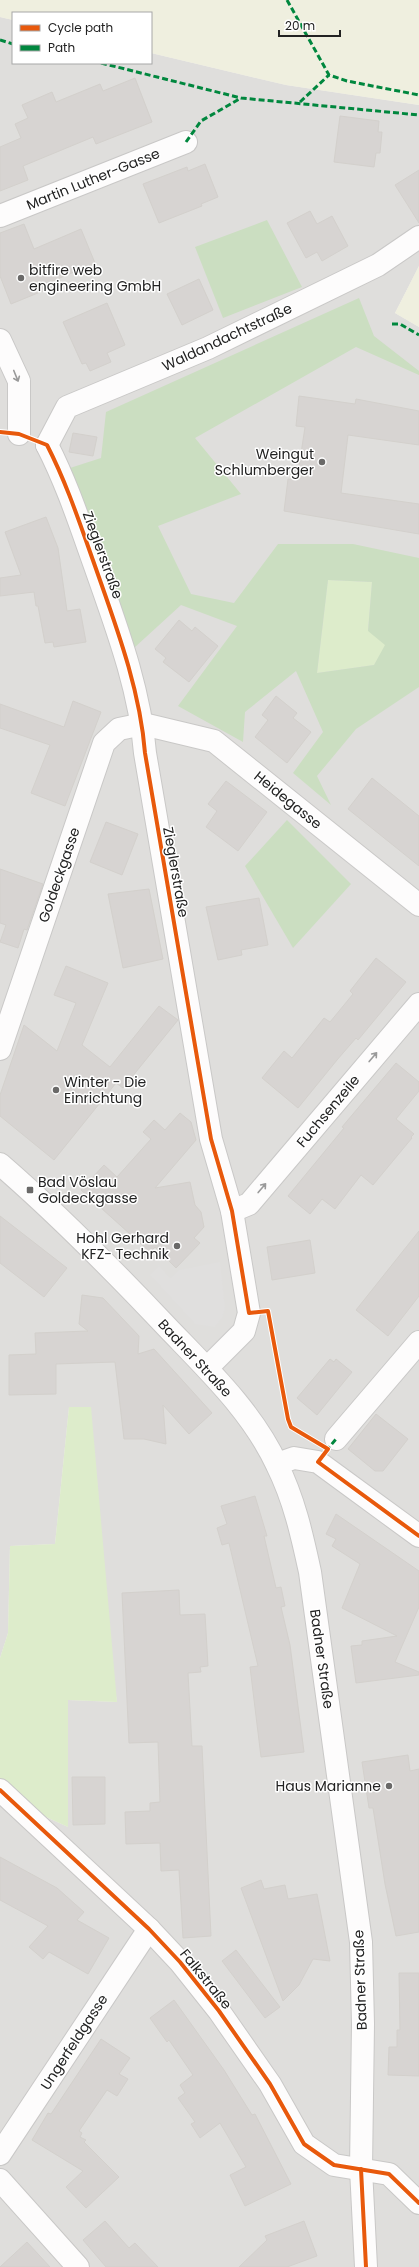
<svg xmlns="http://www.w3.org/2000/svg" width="419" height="2267" viewBox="0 0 419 2267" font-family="Poppins,sans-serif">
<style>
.residential{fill:#dfdedc}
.farmland{fill:#efefdf}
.grass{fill:#ddeccb}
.forest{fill:#cbdec1;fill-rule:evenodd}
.parking{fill:#e0dfde}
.building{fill:#d7d4d2;stroke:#d3d0cc}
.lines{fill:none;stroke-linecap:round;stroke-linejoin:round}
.minor-casing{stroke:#c9c8c7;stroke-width:24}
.minor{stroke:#fdfcfc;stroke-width:22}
.quiet{stroke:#00873e;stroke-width:3;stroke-dasharray:6 3;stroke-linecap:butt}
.cycleway-casing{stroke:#fff;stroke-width:6}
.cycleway{stroke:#e8590c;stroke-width:4}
.oneway{stroke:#9a9a9a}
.poi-dot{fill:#6a6968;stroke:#fff;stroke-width:1.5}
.labels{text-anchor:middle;stroke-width:3;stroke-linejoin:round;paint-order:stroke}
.street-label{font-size:14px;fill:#222;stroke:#fff}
.poi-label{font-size:14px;fill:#222;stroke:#fff;text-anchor:start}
</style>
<rect width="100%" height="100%" fill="#f0eeeb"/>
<path class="residential" d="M0,17L13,20V63H151V53L286,85L419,105V266L395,313L419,327V2267H0V1796L68,1827V1700L117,1702L69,1407L55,1544L10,1546L8,1633L0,1658Z"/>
<g class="farmland">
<path d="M0,0H419V105L286,85L151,53V13H13V20L0,17Z"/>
<path d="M419,266V327L395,313Z"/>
</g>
<g class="grass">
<path d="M328,580L372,582L368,630L386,645L374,665L317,673Z"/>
<path d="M69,1407H91L117,1702L68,1700V1827L0,1796V1658L8,1633L10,1546L55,1544Z"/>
</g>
<g class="forest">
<path d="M267,220L302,287L223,318L195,247Z"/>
<path d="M359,298L374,336L419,371V375L356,347L195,438L241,494L158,526L191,594L234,603L278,544H353L419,558V687L356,729L317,776L331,805L293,773L323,732L296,671L245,712L243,742L178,706L237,626L181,605L134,648L70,468L101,458L106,412ZM328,580L372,582L368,631L385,645L374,665L317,673Z"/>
<path d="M287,820L351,884L293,948L245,866Z"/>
</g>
<path class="parking" d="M220,1262L225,1308L222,1318L215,1327L195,1324L150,1275L159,1265L170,1278L179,1270Z"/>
<g class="building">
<path d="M135,78L152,122L96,144L93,137L23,166L28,180L0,191V147L21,138L15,124L28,118L22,105L52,92L56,102L100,84L103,91Z"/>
<path d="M340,116L379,121L378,132H382L380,153H376L374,167L334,162Z"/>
<path d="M205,164L218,197L201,204L202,206L159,223L143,184L187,167L188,171Z"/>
<path d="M419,170V223L395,185Z"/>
<path d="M310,211L317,224L332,216L348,246L322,261L317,252L306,258L287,223Z"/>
<path d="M24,224L34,249L81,229L95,263L48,283L50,288L11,304L0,276V233Z"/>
<path d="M199,279L213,310L182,325L167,294Z"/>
<path d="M107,303L125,345L107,353L111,362L90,371L86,363L82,364L63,322Z"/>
<path d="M299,396L355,404L356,399L419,411V445L348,435L341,493L419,504V534L284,511L288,479L297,480L305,427L296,426Z"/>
<path d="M73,433L97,437L93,456L69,452Z"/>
<path d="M46,517L58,548L67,611L80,609L86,642L54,647L53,642L45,643L38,606H36L34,592L0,596V578L21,575L5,532Z"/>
<path d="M179,620L192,631L195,627L218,646L189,682L163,662L166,658L155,649Z"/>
<path d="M276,696L297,713L293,718L311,732L287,763L255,737L268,720L262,715Z"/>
<path d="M73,701L101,712L65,806L31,793L50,745L0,728V704L64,727Z"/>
<path d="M372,778L419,816V866L348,809Z"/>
<path d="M226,781L267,812L238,851L206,827L217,811L208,804Z"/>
<path d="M106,822L138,834L122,875L90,862Z"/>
<path d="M0,869L43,884L27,930L24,929L18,948L0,942L6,925L0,923Z"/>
<path d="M149,889L163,959L123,968L108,894Z"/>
<path d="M259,898L268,945L241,950L242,955L218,960L206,907Z"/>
<path d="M376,958L406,982L358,1040L356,1038L337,1060L298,1108L262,1078L284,1051L292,1058L324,1018L330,1022L353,994L350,991Z"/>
<path d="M66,966L108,983L82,1045L110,1067L159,1006L178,1020L123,1088L116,1083L54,1160L0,1116V1095L24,1025L57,1051L76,1003L54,995Z"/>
<path d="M396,1063L419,1082V1091L396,1119L414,1134L411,1137L412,1138L373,1185L361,1175L335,1209L322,1199L310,1214L288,1196L344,1128L342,1127Z"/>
<path d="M180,1113L191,1122L196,1140L155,1188L190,1182L195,1205L201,1212L204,1227L194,1238L200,1243L176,1268L155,1247L150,1252L81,1190L104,1165L117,1177L151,1139L143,1132L154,1120L165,1130Z"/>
<path d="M0,1216L67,1268L44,1297L0,1263Z"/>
<path d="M419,1231V1296L388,1336L356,1310Z"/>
<path d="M310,1240L315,1273L272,1280L267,1247Z"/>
<path d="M82,1295L103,1298L139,1336L138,1354L154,1349L212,1413L189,1434L163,1405L166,1444L144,1439H124L115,1362L56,1364V1394L9,1395V1355L36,1354L35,1333L88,1331L79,1324Z"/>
<path d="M330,1359L334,1362L336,1359L352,1372L317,1415L297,1398Z"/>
<path d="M376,1414L408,1439L383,1471H375L348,1449Z"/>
<path d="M255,1496L267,1536H264L276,1588L281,1587L285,1606L281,1607L290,1645L304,1752L261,1757L250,1667L258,1666L229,1543L222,1545L217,1528L227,1524L221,1506Z"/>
<path d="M336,1514L419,1571V1607L395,1662L419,1672V1675L356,1683L351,1646L362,1645V1641L397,1636L342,1608L360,1564L332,1546L336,1539L326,1534Z"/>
<path d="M179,1590L180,1615L205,1614L208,1666L200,1667L201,1672L188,1673L192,1746H202L211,1936L183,1938L179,1870L161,1871L160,1843L126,1844L125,1812L150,1811V1803L160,1802L158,1742L129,1743L122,1593Z"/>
<path d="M408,1755L410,1771L419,1769V1932L396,1936L385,1884L373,1808H369L362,1762Z"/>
<path d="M72,1777H105V1824L73,1825Z"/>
<path d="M0,1857L57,1888L84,1912L77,1920L109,1938L88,1974L49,1952L43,1959L29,1947L48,1926L0,1900Z"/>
<path d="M261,1880L264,1889L285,1885L288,1899L317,1894L330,1961L313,1959L299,1985L283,2001L241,1888Z"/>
<path d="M236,1950L280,2007L265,2018L222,1961Z"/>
<path d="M399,1973H419V2076L388,2075L389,2047H397V2030H400Z"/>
<path d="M174,2000L224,2070L252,2115L255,2114L291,2184L245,2206L230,2175L246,2167L220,2123L200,2138L191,2124L195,2122L178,2098L185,2093L180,2085L193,2075L169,2040L167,2042L150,2018Z"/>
<path d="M101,2039L130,2058L119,2074L128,2079L117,2096L107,2090L79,2131L82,2133L80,2137L86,2140L84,2142L119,2177L86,2208L66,2187L83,2171L32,2140L48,2113L51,2114Z"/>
<path d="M105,2221L129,2248L135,2243L158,2267H106L83,2240Z"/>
<path d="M304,2221L317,2256L287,2267H239L267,2240L265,2236Z"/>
<path d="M27,2242L50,2267H0Z"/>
</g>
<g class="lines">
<defs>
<g id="minor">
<path d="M0,216L186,142"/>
<path d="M0,340L19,381V434"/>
<path d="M47,445C67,484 80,524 95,566C116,626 140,689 145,753L211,1139L232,1211L249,1313L244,1331L207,1368"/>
<path d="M47,445L67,407L208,348L378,265L419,237"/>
<path d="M0,1049L104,743L119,729L143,724L214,741L419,905"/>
<path d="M0,1164C59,1215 113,1270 166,1326C207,1369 252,1411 277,1465C294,1499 302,1535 310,1572L361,1942L363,2024L361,2169L366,2267"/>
<path d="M232,1211L249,1204L419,1004"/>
<path d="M336,1439L419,1342"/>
<path d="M277,1464L294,1458L318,1462L419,1536"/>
<path d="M0,1790L149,1929L180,1962L219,2011L270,2084L304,2144L334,2165L389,2174L419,2203"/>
<path d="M0,2154L149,1929"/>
<path d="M0,2180L78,2267"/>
</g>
</defs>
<use href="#minor" class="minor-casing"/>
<use href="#minor" class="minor"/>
<g class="quiet">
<path d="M287,0L329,75L347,81L419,95"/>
<path d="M0,40L13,44"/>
<path d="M101,63L241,98L419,115"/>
<path d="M300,102L329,75"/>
<path d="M186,142L201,121L241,98"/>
<path d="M392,324H400L419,335"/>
<path d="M326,1451L336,1439"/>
</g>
<defs>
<g id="cycleway">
<path d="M0,432L19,434L47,445C67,484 80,524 95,566C116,626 140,689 145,753L211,1139L232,1211L249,1313L268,1311L288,1419L291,1427L328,1449L318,1462L419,1536"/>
<path d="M0,1790L149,1929L180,1962L219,2011L270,2084L304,2144L334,2165L389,2174L419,2203"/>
<path d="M361,2169L366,2267"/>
</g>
</defs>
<use href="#cycleway" class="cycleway-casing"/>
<use href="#cycleway" class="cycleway"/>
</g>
<defs><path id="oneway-shaft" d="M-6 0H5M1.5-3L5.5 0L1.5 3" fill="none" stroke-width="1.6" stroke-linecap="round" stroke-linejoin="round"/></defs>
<g class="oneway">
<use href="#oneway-shaft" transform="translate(16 376) rotate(68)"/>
<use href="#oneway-shaft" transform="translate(373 1057) rotate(-50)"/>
<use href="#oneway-shaft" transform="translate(262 1188) rotate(-50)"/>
</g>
<g class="poi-dot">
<circle cx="21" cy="278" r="4"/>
<circle cx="322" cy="462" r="4"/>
<circle cx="56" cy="1090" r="4"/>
<rect x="26" y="1186" width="8" height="8" rx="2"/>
<circle cx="177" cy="1246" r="4"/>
<circle cx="389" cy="1786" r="4"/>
</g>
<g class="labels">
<g class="street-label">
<text transform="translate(93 179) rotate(-22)" y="5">Martin Luther-Gasse</text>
<text transform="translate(227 337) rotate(-25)" y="5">Waldandachtstraße</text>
<text transform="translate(103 555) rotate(70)" y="5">Zieglerstraße</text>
<text transform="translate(288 800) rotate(39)" y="5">Heidegasse</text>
<text transform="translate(176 872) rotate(80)" y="5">Zieglerstraße</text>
<text transform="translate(59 875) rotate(-71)" y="5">Goldeckgasse</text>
<text transform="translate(328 1111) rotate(-50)" y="5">Fuchsenzeile</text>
<text transform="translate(195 1358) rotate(47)" y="5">Badner Straße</text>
<text transform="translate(322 1659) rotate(82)" y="5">Badner Straße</text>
<text transform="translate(206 1979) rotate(51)" y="5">Falkstraße</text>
<text transform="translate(360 1980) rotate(-92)" y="5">Badner Straße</text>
<text transform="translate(74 2042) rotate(-57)" y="5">Ungerfeldgasse</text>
</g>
<g class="poi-label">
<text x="29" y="275">bitfire web<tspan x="29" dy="16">engineering GmbH</tspan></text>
<text x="314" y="459" text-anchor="end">Weingut<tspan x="314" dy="16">Schlumberger</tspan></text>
<text x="64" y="1087">Winter - Die<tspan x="64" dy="16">Einrichtung</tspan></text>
<text x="38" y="1187">Bad Vöslau<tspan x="38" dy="16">Goldeckgasse</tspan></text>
<text x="169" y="1243" text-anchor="end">Hohl Gerhard<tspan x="169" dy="16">KFZ- Technik</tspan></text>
<text x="381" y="1791" text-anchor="end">Haus Marianne</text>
</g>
</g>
<rect x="12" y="12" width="140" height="52" fill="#ffffff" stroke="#a7a7a7"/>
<rect x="20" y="25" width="20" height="6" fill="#e8590c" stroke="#a7a7a7"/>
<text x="48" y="32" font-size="12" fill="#222222">Cycle path</text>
<rect x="20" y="45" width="20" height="6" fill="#00873e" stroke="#a7a7a7"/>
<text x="48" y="52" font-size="12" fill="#222222">Path</text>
<path d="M279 30v6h61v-6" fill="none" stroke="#222222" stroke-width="2"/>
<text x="285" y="30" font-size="12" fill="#222222" stroke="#ffffff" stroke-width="3" paint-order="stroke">20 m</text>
</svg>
